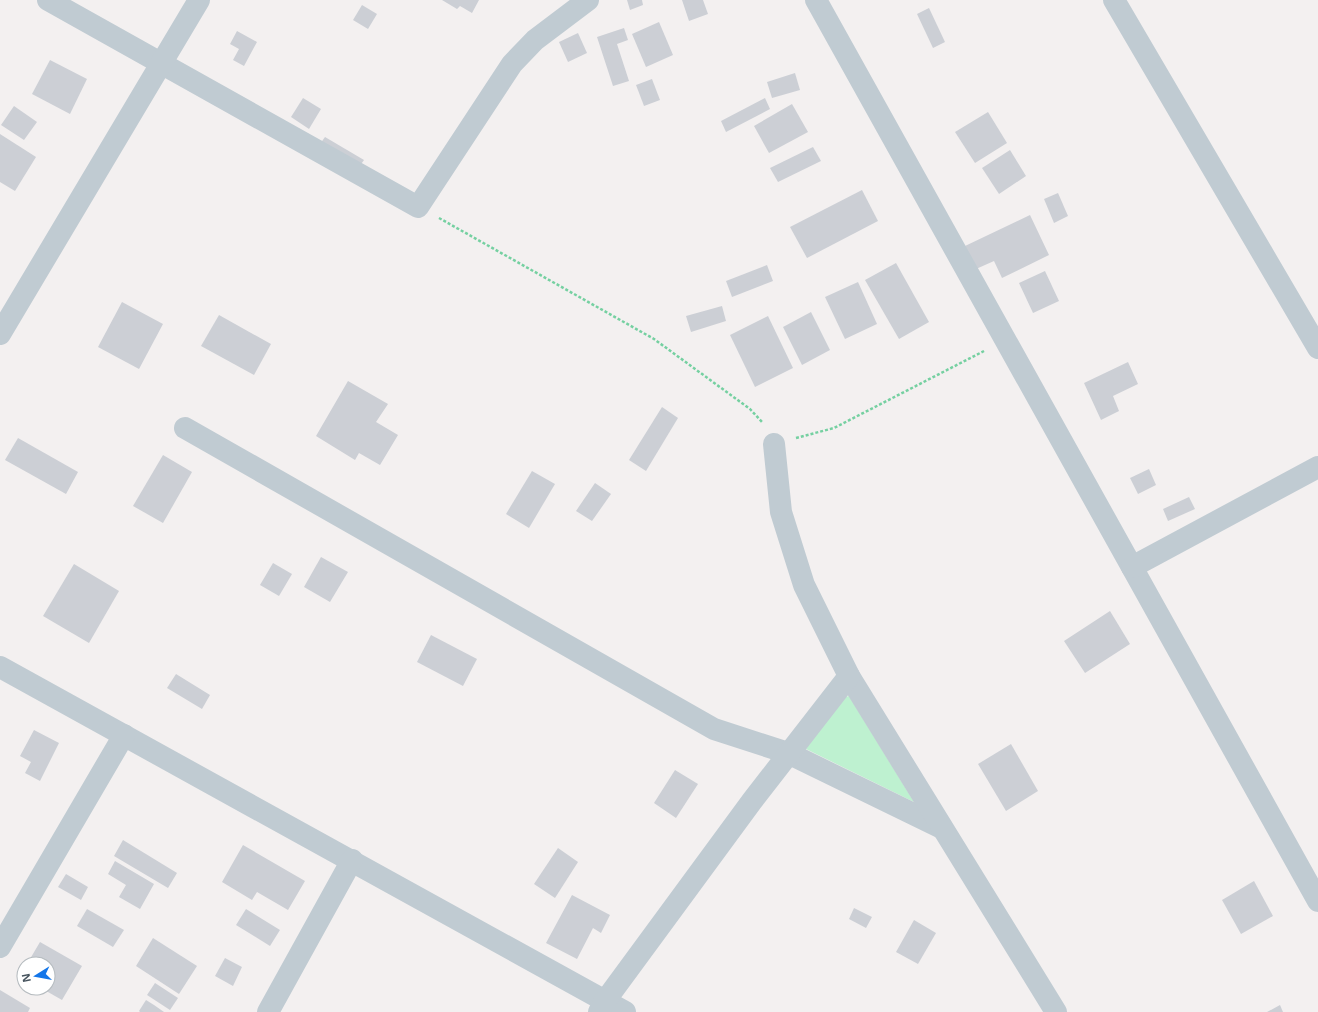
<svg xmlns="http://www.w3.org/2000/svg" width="1318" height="1012" viewBox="0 0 1318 1012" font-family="'Noto Sans',sans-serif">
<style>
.green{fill:#bef1d0}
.building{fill:#cccfd5}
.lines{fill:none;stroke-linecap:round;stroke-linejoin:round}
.path{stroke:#75d0a1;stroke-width:2.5;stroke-dasharray:3 2;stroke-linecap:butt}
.minor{stroke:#c0cbd2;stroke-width:22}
</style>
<rect width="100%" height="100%" fill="#f3f0f0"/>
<path class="green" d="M849,696L914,802L806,749L807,745L846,697Z"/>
<g class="building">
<path d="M442,0H479L472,13L460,6L457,9Z"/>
<path d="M627,0H642L643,5L630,10Z"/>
<path d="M682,0H703L708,14L689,21Z"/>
<path d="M362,5L377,14L368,29L353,20Z"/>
<path d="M929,8L945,42L933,48L917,14Z"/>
<path d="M659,22L673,55L646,67L632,34Z"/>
<path d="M624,28L628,40L617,44L629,81L613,86L597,37Z"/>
<path d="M237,31L257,42L244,66L233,60L239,49L230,44Z"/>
<path d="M578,33L587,53L568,62L559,42Z"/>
<path d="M50,60L87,79L70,114L32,94Z"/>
<path d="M795,73L800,90L772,98L767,82Z"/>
<path d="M652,79L660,100L644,106L636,85Z"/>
<path d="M303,98L321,109L309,129L291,117Z"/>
<path d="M765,98L770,109L726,132L721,121Z"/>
<path d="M792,104L808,132L769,153L754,126Z"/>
<path d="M14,106L37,122L24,140L1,125Z"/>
<path d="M988,112L1007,143L975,163L955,132Z"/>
<path d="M0,134L36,157L15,191L0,182Z"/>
<path d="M325,137L364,160L359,167L320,144Z"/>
<path d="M813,147L821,161L778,182L770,168Z"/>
<path d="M1010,150L1026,176L999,194L982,168Z"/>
<path d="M862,190L878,221L807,258L790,227Z"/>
<path d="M1058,193L1068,216L1054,223L1044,199Z"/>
<path d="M1030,215L1049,255L1002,278L994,261L976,269L965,246Z"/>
<path d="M896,263L929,322L899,339L865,280Z"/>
<path d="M767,265L773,281L732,297L726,281Z"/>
<path d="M1045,271L1059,301L1033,313L1019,283Z"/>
<path d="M858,282L877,324L845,339L825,297Z"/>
<path d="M122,302L163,324L139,369L98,347Z"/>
<path d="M722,306L726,321L691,332L686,316Z"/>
<path d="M811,312L830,350L802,365L783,327Z"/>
<path d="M219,315L271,344L254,375L201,346Z"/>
<path d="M768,316L793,368L755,387L730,335Z"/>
<path d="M1128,362L1138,384L1113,396L1119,411L1101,420L1084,383Z"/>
<path d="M348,381L388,404L376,422L398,435L380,465L359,453L355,460L316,436Z"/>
<path d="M662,407L678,418L646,471L629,460Z"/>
<path d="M18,438L78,472L66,494L5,460Z"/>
<path d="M163,455L192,472L163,523L133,506Z"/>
<path d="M1149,469L1156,485L1138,494L1130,478Z"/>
<path d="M532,471L555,484L529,528L506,514Z"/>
<path d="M595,483L611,494L592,521L576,511Z"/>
<path d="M1189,497L1195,509L1168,521L1163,509Z"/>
<path d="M321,557L348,572L330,602L304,587Z"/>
<path d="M273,563L292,574L279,596L260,585Z"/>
<path d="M74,564L119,591L89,643L43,616Z"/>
<path d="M1110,611L1130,644L1085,673L1064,641Z"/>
<path d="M431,635L477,659L463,686L417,662Z"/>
<path d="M176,674L210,695L202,709L167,688Z"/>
<path d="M34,730L59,743L40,781L25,773L31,762L20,756Z"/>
<path d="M1011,744L1038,791L1006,811L978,764Z"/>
<path d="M675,770L698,784L676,818L654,803Z"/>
<path d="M123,840L177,873L168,888L114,856Z"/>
<path d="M243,845L305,881L288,910L257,892L252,900L222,882Z"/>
<path d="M558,848L578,862L555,898L534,884Z"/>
<path d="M115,861L154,884L140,909L119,897L126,885L108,874Z"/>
<path d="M66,874L88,887L81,900L58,887Z"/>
<path d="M1254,881L1273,916L1241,934L1222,900Z"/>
<path d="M572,895L610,915L601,933L593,928L577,959L546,943Z"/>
<path d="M854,908L872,917L866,928L849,919Z"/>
<path d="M87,909L124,930L113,947L77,926Z"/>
<path d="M246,909L280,930L270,946L236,925Z"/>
<path d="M914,920L936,933L918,964L896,952Z"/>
<path d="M153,938L197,966L179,994L136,966Z"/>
<path d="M40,942L82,966L62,1000L41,988H48V964H27Z"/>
<path d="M225,958L242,967L233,986L215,976Z"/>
<path d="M155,983L178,998L170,1010L147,995Z"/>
<path d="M0,990L30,1008L28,1012H0Z"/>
<path d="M146,1000L154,1005L164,1012H140L139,1011Z"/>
<path d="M1280,1005L1283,1012H1267Z"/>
</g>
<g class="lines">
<g class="path">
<path d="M439,218L654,339L750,409L763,423"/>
<path d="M796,438L834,428L984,351"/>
</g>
<g class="minor">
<path d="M48,0L418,207L512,64L535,40L588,0"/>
<path d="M816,0L1318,901"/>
<path d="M1114,0L1318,348"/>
<path d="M0,334L199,0"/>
<path d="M185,428L714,729L788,753L942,828"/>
<path d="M774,444L781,512L804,585L849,676L1056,1012"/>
<path d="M1132,567L1318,467"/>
<path d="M0,667L625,1012"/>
<path d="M0,947L124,735"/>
<path d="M268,1012L352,860"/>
<path d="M599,1012L605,1001L752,801L849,676"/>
</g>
</g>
<g transform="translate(36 976) rotate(259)"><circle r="19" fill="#ffffff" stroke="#b5bbbf"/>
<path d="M0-3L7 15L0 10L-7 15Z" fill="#1476e9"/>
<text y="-6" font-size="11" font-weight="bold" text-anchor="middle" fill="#47545e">N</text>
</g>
</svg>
